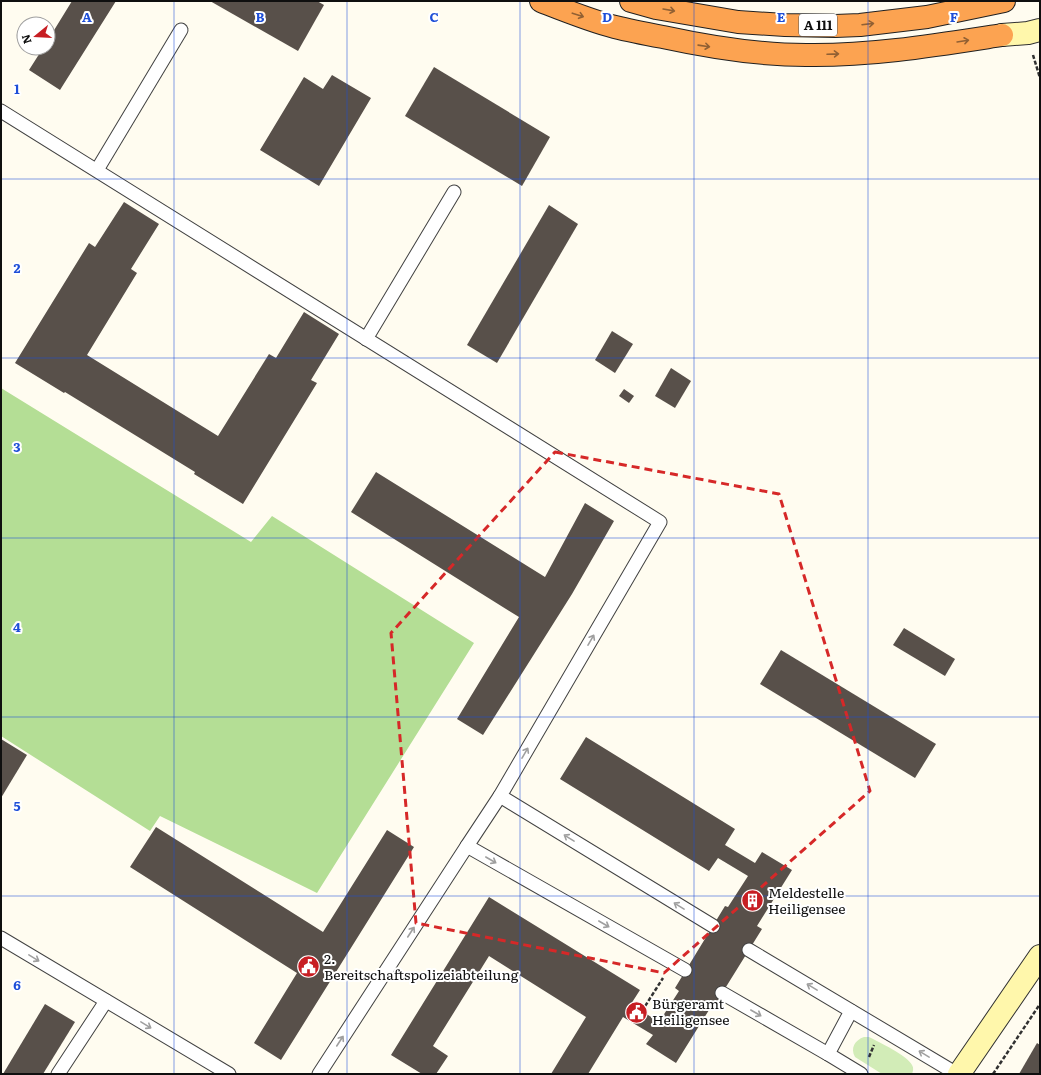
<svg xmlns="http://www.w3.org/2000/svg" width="1041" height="1075" viewBox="0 0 1041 1075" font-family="Literata,serif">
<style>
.green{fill:#d2ecb7}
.forest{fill:#b4de95}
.building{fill:#58504a}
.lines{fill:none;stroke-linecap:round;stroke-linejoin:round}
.lane-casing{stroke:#424242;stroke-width:15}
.secondary-casing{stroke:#313131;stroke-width:24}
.highway-casing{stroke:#202020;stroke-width:24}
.path{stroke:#313131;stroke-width:2.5;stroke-dasharray:4 2;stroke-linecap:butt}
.lane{stroke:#fff;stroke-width:13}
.secondary{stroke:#fff7ab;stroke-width:22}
.highway{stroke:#fca351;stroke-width:22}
.oneway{stroke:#916033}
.oneway2{stroke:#9f9f9f}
.marked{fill:none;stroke:#d62828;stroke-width:3;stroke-dasharray:8 5;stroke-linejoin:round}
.grid{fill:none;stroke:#1d4ed8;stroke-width:1;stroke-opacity:0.55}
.labels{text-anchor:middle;stroke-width:4;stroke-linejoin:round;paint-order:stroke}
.shield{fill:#fff;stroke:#575757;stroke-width:1}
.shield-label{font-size:13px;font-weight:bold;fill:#0f0f0f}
.poi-label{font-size:14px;fill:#0f0f0f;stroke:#fff;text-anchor:start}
.grid-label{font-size:13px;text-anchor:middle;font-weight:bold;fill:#1d4ed8;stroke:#fff;stroke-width:4;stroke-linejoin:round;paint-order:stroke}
</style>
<rect width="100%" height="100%" fill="#fffcf0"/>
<path class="green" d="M864,1037H869C879,1042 908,1056 912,1065C914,1068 913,1071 912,1074H882L855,1057C850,1048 855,1040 864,1037Z"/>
<path class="forest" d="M1,388L251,542L272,516L474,643L317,893L160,816L150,831L1,736Z"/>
<g class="building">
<path d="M72,1H116L60,90L29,70L43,48H48V40Z"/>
<path d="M210,1H317L324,5L298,51Z"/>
<path d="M434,67L550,137L522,186L405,116Z"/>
<path d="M332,75L371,98L319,186L260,150L304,77L323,89Z"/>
<path d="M124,202L159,224L131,269L137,273L87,355L218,436L269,354L276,358L304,312L339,334L311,380L317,383L243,504L194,474L195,472L65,392L64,393L15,363L89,243L95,247Z"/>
<path d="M549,205L578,224L497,363L467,345Z"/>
<path d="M612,331L633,344L615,373L595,360Z"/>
<path d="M671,368L691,381L675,408L655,396Z"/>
<path d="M624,389L634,396L629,403L619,396Z"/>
<path d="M376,472L545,577L585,503L614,521L572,594L483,735L457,719L519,617L351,512Z"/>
<path d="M904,628L955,659L945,676L893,645Z"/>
<path d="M781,650L936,744L915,778L760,684Z"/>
<path d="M586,737L735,829L725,845L755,863L762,852L792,870L757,926L762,929L711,1011L709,1010L676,1063L646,1044L653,1035L623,1017L588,1074H551L586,1017L489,956L433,1046L448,1056L436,1074H422L391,1055L489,897L640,990L631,1004L659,1022L679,991L675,988L725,906L728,907L748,876L718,858L709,871L560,779Z"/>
<path d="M1,739L27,755L1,798Z"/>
<path d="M156,827L323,932L387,830L414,847L281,1060L254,1043L297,973L130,867Z"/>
<path d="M45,1004L75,1022L43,1074H3Z"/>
<path d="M1037,1043L1040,1045V1074H1019Z"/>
</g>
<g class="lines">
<defs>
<g id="lane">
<path d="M1,111L660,522L500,796L713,926"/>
<path d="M97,170L181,30"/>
<path d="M366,339L454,192"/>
<path d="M467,846L500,796"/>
<path d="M1,938L229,1074"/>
<path d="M749,950L957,1074"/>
<path d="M722,993L828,1054L861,1074"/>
<path d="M828,1054L851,1011"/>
<path d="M58,1074L106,1001"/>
<path d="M319,1074L467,846L685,970"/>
</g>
<g id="secondary">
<path d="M1002,35L1028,33L1040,30"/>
<path d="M959,1074L1040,956"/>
</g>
<g id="highway">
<path d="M541,1C564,10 591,21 615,27C631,31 647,34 663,37C709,47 758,55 806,55C872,56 937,45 1002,35"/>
<path d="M631,1L656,8L738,22L785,25L835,26L860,25L927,17L1004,1"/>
</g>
</defs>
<use href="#lane" class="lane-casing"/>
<use href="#secondary" class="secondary-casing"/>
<use href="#highway" class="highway-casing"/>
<g class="path">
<path d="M1033,55L1040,78"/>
<path d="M642,1011L663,978"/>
<path d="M869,1057L874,1045"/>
<path d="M993,1074L1040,1004"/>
</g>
<use href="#lane" class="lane"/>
<use href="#secondary" class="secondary"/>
<use href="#highway" class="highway"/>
</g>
<defs><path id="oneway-shaft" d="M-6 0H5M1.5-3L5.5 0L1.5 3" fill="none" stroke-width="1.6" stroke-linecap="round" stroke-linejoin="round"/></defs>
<g class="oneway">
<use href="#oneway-shaft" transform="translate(669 10) rotate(10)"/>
<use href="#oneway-shaft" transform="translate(578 15) rotate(18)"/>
<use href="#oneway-shaft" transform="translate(868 24) rotate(-7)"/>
<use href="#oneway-shaft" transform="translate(963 41) rotate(-9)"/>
<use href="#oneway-shaft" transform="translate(704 46) rotate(8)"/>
<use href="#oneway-shaft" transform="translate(833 54) rotate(-2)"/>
</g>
<g class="oneway2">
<use href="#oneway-shaft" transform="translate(591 640) rotate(-60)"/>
<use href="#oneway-shaft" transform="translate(525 753) rotate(-60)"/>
<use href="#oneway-shaft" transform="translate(569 838) rotate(-148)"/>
<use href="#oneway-shaft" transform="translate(491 860) rotate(30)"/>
<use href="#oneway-shaft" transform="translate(679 906) rotate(-148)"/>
<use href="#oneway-shaft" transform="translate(604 924) rotate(30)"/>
<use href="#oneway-shaft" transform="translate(411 932) rotate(-57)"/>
<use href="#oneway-shaft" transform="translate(34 958) rotate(31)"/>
<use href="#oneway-shaft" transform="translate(812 987) rotate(-149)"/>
<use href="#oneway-shaft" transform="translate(756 1013) rotate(30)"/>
<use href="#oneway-shaft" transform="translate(146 1025) rotate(31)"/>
<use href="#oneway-shaft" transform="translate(340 1041) rotate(-57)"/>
<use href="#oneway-shaft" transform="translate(924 1054) rotate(-149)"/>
</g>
<path class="marked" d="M555,452L779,494L870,791L664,973L416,923L391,633Z"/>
<path class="grid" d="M174,1V1074M347,1V1074M520,1V1074M694,1V1074M868,1V1074M1,179H1040M1,358H1040M1,538H1040M1,717H1040M1,896H1040"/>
<defs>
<symbol id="building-disc" viewBox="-11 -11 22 22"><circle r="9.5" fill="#c71e23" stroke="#fff"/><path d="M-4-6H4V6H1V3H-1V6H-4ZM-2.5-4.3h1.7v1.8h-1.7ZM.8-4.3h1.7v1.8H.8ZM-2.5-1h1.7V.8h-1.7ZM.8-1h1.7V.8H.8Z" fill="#fff"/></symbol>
<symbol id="civic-disc" viewBox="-11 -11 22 22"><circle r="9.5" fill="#c71e23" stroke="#fff"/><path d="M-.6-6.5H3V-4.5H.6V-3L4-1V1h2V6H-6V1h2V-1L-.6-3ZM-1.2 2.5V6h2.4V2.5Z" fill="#fff"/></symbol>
</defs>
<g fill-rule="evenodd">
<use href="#building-disc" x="740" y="888" width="25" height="25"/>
<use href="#civic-disc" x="296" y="954" width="25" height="25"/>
<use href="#civic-disc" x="624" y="1000" width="25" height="25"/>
</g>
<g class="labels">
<rect class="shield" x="799" y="14" width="38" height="22" rx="3"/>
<g class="shield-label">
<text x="818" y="30">A 111</text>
</g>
<g class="poi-label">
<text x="768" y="898">Meldestelle<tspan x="768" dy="16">Heiligensee</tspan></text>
<text x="324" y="964">2.<tspan x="324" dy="16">Bereitschaftspolizeiabteilung</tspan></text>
<text x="652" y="1009">Bürgeramt<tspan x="652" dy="16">Heiligensee</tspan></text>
</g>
</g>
<g class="grid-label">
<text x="87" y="22">A</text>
<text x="260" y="22">B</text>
<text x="434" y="22">C</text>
<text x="607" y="22">D</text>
<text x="781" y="22">E</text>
<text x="954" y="22">F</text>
<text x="17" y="94">1</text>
<text x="17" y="273">2</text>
<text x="17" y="452">3</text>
<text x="17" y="632">4</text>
<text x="17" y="811">5</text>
<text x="17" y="990">6</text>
</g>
<rect width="1041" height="1075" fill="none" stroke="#0f0f0f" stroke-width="4"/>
<g transform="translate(36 36) rotate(252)"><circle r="19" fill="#ffffff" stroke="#9f9f9f"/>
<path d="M0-3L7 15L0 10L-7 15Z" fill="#c71e23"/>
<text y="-6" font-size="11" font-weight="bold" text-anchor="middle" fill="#0f0f0f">N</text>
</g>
</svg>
